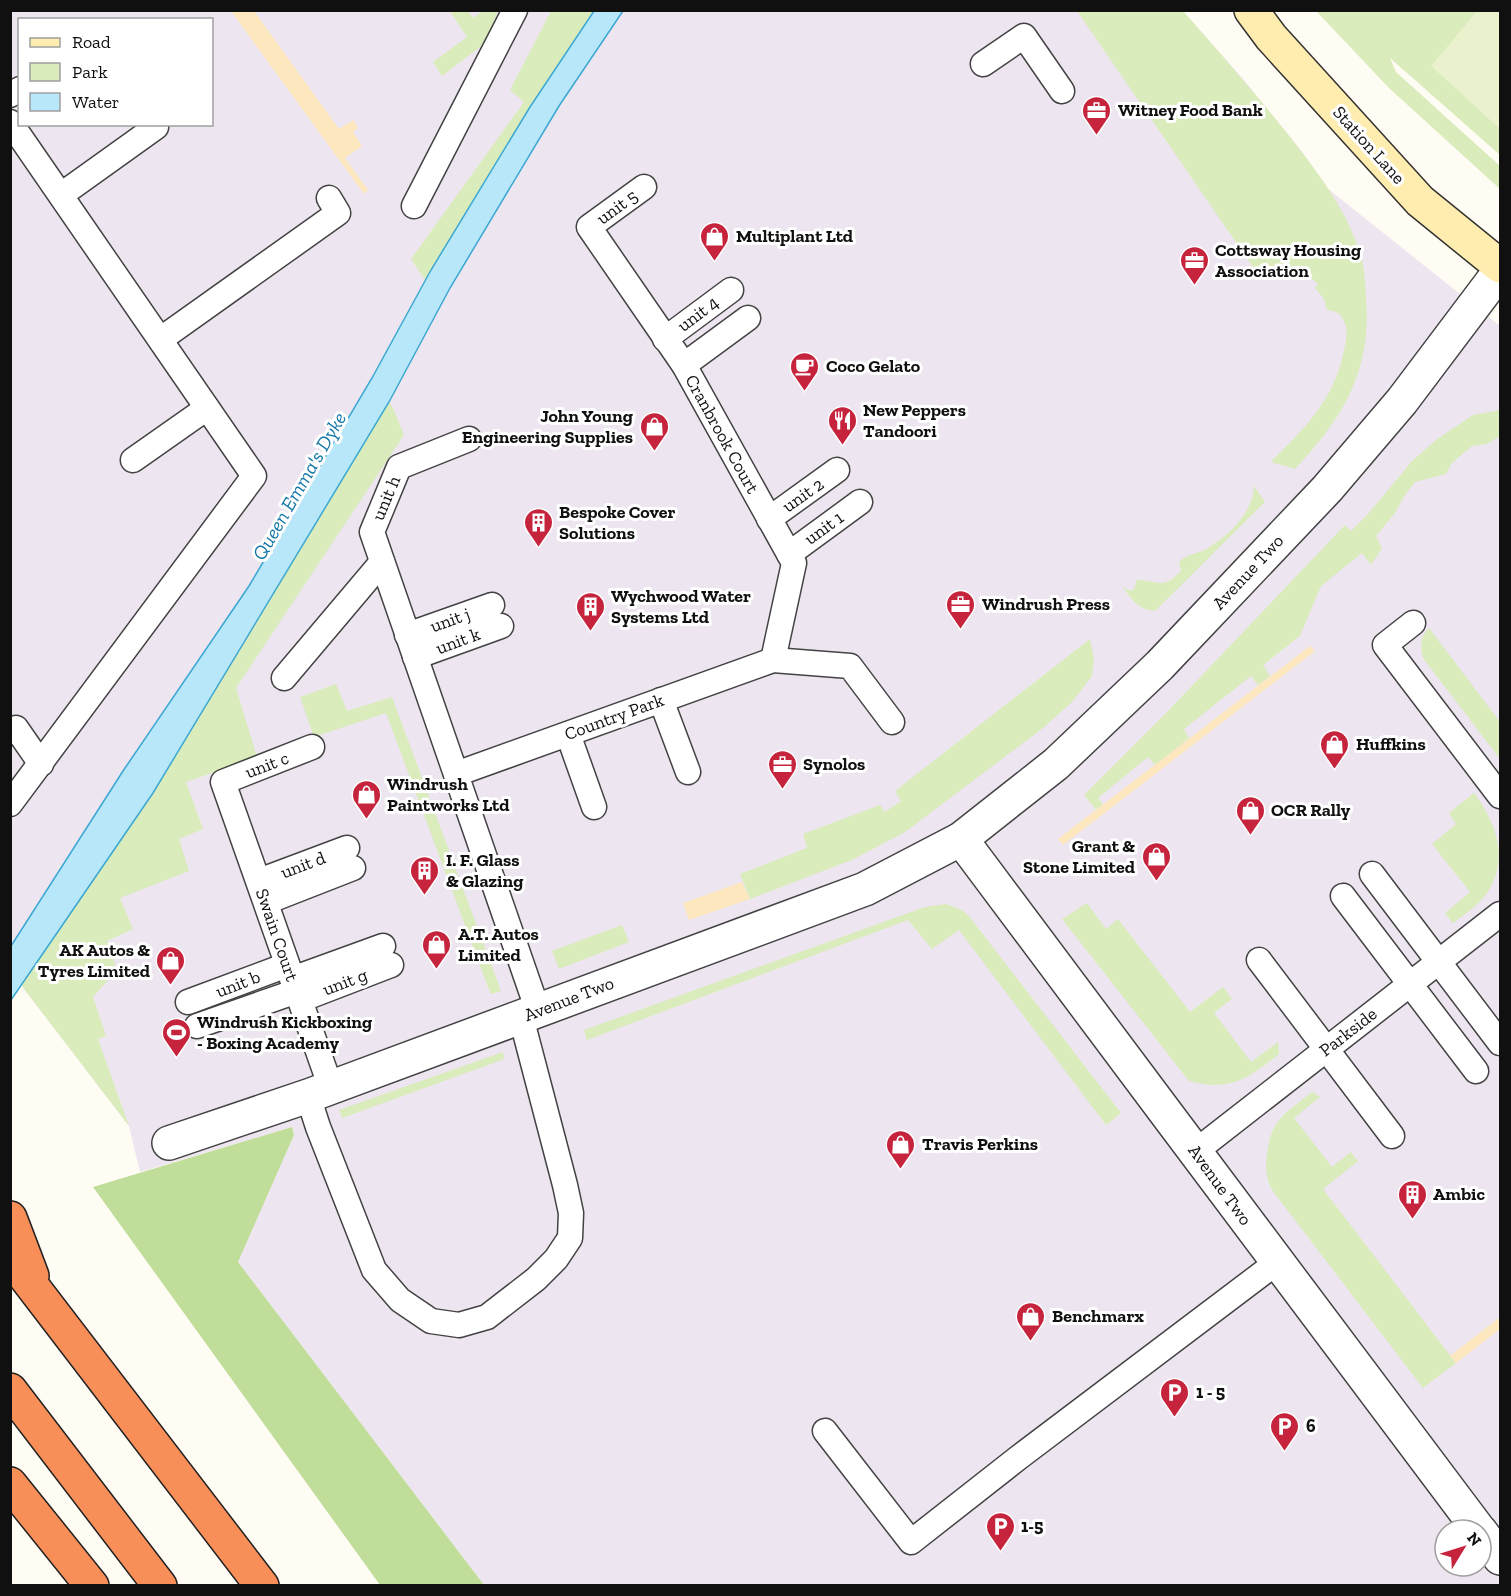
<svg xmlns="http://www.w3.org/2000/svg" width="1511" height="1596" viewBox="0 0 1511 1596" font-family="'Zilla Slab',serif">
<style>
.industrial{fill:#ede5ef;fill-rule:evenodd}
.green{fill:#daecbb}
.forest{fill:#c0dd9a}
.sand{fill:#fce7bf}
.pitch{fill:#eaf2cd}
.water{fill:#b7e7f8;stroke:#3ba7d2;stroke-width:1.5}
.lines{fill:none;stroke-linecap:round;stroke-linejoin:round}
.lane-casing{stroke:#434343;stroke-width:27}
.street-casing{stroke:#434343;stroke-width:36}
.secondary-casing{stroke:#323232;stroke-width:36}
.highway-casing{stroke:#212121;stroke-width:36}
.lane{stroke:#fff;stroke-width:24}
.street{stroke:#fff;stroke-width:33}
.secondary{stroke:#ffedaf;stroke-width:33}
.highway{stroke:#f88f59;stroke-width:33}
.labels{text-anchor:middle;stroke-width:6;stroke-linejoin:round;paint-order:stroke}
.poi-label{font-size:18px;font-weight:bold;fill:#101010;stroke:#fff;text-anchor:start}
.street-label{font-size:18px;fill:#101010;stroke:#fff}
.water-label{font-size:20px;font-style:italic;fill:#1478a8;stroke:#fff}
</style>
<rect width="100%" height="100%" fill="#fffcf4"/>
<g class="industrial">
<path d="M11,11H594L425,280L372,378L249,586L123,771L11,946ZM20,20H212V124H20Z"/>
<path d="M623,11H1183L1244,80L1300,149L1327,188L1500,326V1585H484L238,1262L294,1135L292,1127L140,1172L129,1126L21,985L153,793L389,402L450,288L559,106ZM1445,1530H1481V1566H1445Z"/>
</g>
<g class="green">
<path d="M449,10L468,11L473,18L483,11H498L484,44L442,76L433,62L467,37Z"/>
<path d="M551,11H594L530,107L425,280L411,259L524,102L510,90Z"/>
<path d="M1077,11H1183C1215,47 1247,84 1278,122C1309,161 1345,204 1360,253C1365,267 1365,283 1366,298C1372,371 1343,418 1295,469L1271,462C1303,430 1333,401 1343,355C1345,346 1348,336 1346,327C1343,316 1339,311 1327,310L1324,299L1315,288L1318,284L1312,279L1292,270L1291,273L1268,270L1257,273Z"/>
<path d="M1316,11H1500V155L1390,58L1396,72L1500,166V189L1389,88Z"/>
<path d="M389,402L393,408L404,435L236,688L257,757L186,782L203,829L179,839L189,871L120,898L133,929L107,941L117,970L93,997L106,1036L98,1039L129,1126L21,985L153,793Z"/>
<path d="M1500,410V436L1487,444L1472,446L1451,464L1446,474L1415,482L1405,495L1395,513L1376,536L1382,548L1371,565L1362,553L1321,586L1300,636L1263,665L1270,676L1258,685L1251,676L1184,729L1189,738L1155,765L1148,757L1098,798L1103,804L1096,810L1084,795L1169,710L1345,525L1351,531L1368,514L1412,461L1436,440L1473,415Z"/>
<path d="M1254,486L1265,502L1155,611C1139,610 1131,599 1123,587L1130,591L1134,589L1137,580C1157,580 1165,591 1181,570L1179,562C1190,552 1197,555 1208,548C1229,535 1253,513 1254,486Z"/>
<path d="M1429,628L1500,722V759L1423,658C1420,646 1420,637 1429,628Z"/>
<path d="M1090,639L1094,658L1092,676L1072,702L1043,728L905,832L854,859L750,899L740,874L807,848L803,834L880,805L885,812L901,801L895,791Z"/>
<path d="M336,684L347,711L392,697L501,991L491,994L488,987L386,713L314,737L300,697Z"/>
<path d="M1474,793C1494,819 1509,856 1490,888C1482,903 1466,913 1453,923L1445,913L1470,892L1432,844L1456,824L1449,813Z"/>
<path d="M1087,903L1106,929L1118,919L1190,1012L1223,987L1232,999L1214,1013L1251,1062L1278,1042L1279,1054C1248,1079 1230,1092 1189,1081L1062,919Z"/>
<path d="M946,904L962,910L968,915L1121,1113L1106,1125L959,930L932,949L908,920L587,1040L584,1030L925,907Z"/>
<path d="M622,925L629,942L559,969L552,951Z"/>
<path d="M503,1052L504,1059L499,1061L342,1118L339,1110Z"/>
<path d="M1312,1092L1320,1097L1294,1118L1332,1167L1351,1152L1358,1161L1323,1189L1456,1363L1423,1388L1272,1190C1266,1178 1265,1167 1267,1154C1271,1119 1286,1113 1312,1092Z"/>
</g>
<path class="forest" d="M292,1127L294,1135L238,1262L484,1585H380L93,1187Z"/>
<g class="sand">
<path d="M231,11H254L339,129L353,120L358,128L353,132L362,146L345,158L368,190L364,194Z"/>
<path d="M1310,646L1315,651L1063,845L1058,839Z"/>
<path d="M742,882L750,899L689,920L683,903Z"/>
<path d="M1500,1317V1329L1456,1363L1450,1356Z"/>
</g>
<path class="pitch" d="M1477,11H1500V129L1431,66Z"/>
<path class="water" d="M594,11H623L559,106L450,288L389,402L153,793L11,1000V946L123,771L249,586L372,378L431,270L530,107Z"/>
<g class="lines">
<defs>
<g id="lane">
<path d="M983,64L1024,36L1062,91"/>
<path d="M10,95L20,89"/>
<path d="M10,122L254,476L10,804"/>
<path d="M644,187L589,227L684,365L794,563L773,660"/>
<path d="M61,195L156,127"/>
<path d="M414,206L515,10"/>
<path d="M161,339L338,213L329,198"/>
<path d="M665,339L731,290"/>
<path d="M684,365L748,318"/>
<path d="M469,439L399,467L372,532L538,1011"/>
<path d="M133,460L207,408"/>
<path d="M769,519L837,470"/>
<path d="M789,554L860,502"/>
<path d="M1413,623L1385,645L1500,796"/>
<path d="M407,635L492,605"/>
<path d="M415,657L501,626"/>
<path d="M284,678L382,562"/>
<path d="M661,700L688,772"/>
<path d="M10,732L16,728L41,764"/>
<path d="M568,734L594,807"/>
<path d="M312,747L223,782L331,1088"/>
<path d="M456,774L773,660L850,666L892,722"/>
<path d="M1372,874L1500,1043"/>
<path d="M259,881L347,848"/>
<path d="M1343,896L1476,1071"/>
<path d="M266,902L353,868"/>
<path d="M1259,960L1392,1136"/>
<path d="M292,979L383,946"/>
<path d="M300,1000L391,965"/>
<path d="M188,1002L287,965"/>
<path d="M197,1026L297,991"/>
<path d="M308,1096L318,1127L374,1270L400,1300L431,1321L459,1325L487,1317L536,1279L556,1259L570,1238L571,1213L565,1185L521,1017"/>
<path d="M1196,1151L1500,914"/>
<path d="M825,1431L911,1542L1018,1458L1276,1263"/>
</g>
<g id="street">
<path d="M961,839C1134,1069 1305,1301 1479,1530"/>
<path d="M169,1143L308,1096L865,889L961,839L1056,764L1160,665L1327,489L1402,401L1500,271"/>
<path d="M1481,1532L1500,1558"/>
</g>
<path id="secondary" d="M1251,10L1271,37L1420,201L1500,266"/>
<g id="highway">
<path d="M10,1218L32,1276"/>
<path d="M10,1257L262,1586"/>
<path d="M10,1390L160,1586"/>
<path d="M10,1484L92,1586"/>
</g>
</defs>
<use href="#lane" class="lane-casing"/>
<use href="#street" class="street-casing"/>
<use href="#secondary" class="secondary-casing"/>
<use href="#highway" class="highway-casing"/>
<use href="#lane" class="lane"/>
<use href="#street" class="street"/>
<use href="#secondary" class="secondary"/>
<use href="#highway" class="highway"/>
</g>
<defs>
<symbol id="office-pin" viewBox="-11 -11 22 30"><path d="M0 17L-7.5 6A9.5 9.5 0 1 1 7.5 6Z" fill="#c6233d" stroke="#fff"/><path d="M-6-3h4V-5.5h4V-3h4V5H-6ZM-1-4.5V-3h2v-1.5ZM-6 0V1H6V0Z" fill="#fff"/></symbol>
<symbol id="shop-pin" viewBox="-11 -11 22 30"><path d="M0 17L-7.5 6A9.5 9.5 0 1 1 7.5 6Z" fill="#c6233d" stroke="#fff"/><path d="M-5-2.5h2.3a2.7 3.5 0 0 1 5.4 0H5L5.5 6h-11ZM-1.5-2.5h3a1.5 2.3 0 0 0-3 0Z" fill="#fff"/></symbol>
<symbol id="cafe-pin" viewBox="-11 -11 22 30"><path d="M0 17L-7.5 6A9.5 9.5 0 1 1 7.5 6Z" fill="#c6233d" stroke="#fff"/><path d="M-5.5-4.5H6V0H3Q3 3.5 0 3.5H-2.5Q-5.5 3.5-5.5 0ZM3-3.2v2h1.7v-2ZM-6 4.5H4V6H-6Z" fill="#fff"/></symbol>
<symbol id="restaurant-pin" viewBox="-11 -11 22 30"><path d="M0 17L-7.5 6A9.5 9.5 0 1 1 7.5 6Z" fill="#c6233d" stroke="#fff"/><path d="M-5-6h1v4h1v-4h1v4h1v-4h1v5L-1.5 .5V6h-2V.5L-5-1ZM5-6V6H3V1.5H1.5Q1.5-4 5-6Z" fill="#fff"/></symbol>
<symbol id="building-pin" viewBox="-11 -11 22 30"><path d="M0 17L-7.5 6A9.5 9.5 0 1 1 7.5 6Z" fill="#c6233d" stroke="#fff"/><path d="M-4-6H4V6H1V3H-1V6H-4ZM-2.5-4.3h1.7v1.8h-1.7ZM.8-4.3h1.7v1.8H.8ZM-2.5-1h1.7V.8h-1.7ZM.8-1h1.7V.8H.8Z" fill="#fff"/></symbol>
<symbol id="stadium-pin" viewBox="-11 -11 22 30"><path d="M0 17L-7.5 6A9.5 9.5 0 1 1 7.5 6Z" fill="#c6233d" stroke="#fff"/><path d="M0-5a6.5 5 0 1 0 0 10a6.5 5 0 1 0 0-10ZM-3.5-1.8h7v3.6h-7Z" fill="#fff"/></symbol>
<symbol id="parking-pin" viewBox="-11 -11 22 30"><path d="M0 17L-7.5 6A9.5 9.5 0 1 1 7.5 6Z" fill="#c6233d" stroke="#fff"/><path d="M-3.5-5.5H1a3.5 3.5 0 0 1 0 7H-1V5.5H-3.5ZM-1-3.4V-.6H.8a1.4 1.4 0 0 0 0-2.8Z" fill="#fff"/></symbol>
</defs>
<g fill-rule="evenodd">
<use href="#office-pin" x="1080" y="94" width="33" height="45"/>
<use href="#shop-pin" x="698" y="220" width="33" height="45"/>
<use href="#office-pin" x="1178" y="244" width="33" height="45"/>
<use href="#cafe-pin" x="788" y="350" width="33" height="45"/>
<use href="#restaurant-pin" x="826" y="404" width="33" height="45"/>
<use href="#shop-pin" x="638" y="410" width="33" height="45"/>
<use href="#building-pin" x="522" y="506" width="33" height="45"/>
<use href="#office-pin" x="944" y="588" width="33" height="45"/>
<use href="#building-pin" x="574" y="590" width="33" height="45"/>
<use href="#shop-pin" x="1318" y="728" width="33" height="45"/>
<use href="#office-pin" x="766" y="748" width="33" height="45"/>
<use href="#shop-pin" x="350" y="778" width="33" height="45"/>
<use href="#shop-pin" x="1234" y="794" width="33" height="45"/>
<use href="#shop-pin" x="1140" y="840" width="33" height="45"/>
<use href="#building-pin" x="408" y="854" width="33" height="45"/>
<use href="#shop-pin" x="420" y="928" width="33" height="45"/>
<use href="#shop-pin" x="154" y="944" width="33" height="45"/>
<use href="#stadium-pin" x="160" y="1016" width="33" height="45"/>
<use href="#shop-pin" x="884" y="1128" width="33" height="45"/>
<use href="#building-pin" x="1396" y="1178" width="33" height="45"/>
<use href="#shop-pin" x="1014" y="1300" width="33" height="45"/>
<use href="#parking-pin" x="1158" y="1376" width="33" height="45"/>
<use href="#parking-pin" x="1268" y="1410" width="33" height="45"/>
<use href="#parking-pin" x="984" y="1510" width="33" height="45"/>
</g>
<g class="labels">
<g class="poi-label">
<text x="1118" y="116">Witney Food Bank</text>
<text x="736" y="242">Multiplant Ltd</text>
<text x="1215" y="256">Cottsway Housing<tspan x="1215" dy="21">Association</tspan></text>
<text x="826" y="372">Coco Gelato</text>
<text x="863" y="416">New Peppers<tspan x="863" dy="21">Tandoori</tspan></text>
<text x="633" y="422" text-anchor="end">John Young<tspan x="633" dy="21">Engineering Supplies</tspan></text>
<text x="559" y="518">Bespoke Cover<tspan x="559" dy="21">Solutions</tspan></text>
<text x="611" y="602">Wychwood Water<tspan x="611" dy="21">Systems Ltd</tspan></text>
<text x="982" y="610">Windrush Press</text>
<text x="1356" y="750">Huffkins</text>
<text x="803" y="770">Synolos</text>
<text x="387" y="790">Windrush<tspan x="387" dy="21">Paintworks Ltd</tspan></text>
<text x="1271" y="816">OCR Rally</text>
<text x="1135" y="852" text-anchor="end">Grant &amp;<tspan x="1135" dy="21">Stone Limited</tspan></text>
<text x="446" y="866">I. F. Glass<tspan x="446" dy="21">&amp; Glazing</tspan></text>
<text x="458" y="940">A.T. Autos<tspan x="458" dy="21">Limited</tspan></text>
<text x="150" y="956" text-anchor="end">AK Autos &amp;<tspan x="150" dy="21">Tyres Limited</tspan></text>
<text x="197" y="1028">Windrush Kickboxing<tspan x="197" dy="21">- Boxing Academy</tspan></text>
<text x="922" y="1150">Travis Perkins</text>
<text x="1433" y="1200">Ambic</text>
<text x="1052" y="1322">Benchmarx</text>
<text x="1196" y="1398">1 - 5</text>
<text x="1306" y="1432">6</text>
<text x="1021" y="1532">1-5</text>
</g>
<g class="street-label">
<text transform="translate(1369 145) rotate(48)" y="6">Station Lane</text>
<text transform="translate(617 207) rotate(-36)" y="6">unit 5</text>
<text transform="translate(698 314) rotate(-37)" y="6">unit 4</text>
<text transform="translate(722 434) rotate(61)" y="6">Cranbrook Court</text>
<text transform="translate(803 495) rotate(-35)" y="6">unit 2</text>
<text transform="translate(386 498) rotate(-67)" y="6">unit h</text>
<text transform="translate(824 528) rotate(-36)" y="6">unit 1</text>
<text transform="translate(1248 572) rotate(-47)" y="6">Avenue Two</text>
<text transform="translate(450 620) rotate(-20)" y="6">unit j</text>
<text transform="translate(458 641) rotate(-20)" y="6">unit k</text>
<text transform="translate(614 717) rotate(-20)" y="6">Country Park</text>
<text transform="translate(267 765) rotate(-21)" y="6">unit c</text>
<text transform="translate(303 865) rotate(-21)" y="6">unit d</text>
<text transform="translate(277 935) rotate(71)" y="6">Swain Court</text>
<text transform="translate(345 982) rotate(-21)" y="6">unit g</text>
<text transform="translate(238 984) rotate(-21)" y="6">unit b</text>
<text transform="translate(569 999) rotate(-21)" y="6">Avenue Two</text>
<text transform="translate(1348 1032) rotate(-38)" y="6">Parkside</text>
<text transform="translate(1220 1185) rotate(54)" y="6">Avenue Two</text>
</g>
<g class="water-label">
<text transform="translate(299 486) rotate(-60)" y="7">Queen Emma's Dyke</text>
</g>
</g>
<rect width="1511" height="1596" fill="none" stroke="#101010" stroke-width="24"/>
<rect x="18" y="18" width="195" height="108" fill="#ffffff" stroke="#9f9f9f" stroke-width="1.5"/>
<rect x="30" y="38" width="30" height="9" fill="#ffedaf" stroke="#9f9f9f" stroke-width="1.5"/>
<text x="72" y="48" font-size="18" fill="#101010">Road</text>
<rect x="30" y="63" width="30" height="18" fill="#daecbb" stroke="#9f9f9f" stroke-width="1.5"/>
<text x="72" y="78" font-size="18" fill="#101010">Park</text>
<rect x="30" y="93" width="30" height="18" fill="#b7e7f8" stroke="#9f9f9f" stroke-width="1.5"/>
<text x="72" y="108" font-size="18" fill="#101010">Water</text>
<g transform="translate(1463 1548) rotate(52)"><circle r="28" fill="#ffffff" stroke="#9f9f9f" stroke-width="1.5"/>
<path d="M0-4.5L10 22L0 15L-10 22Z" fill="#c6233d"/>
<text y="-9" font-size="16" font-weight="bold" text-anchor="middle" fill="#101010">N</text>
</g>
</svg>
